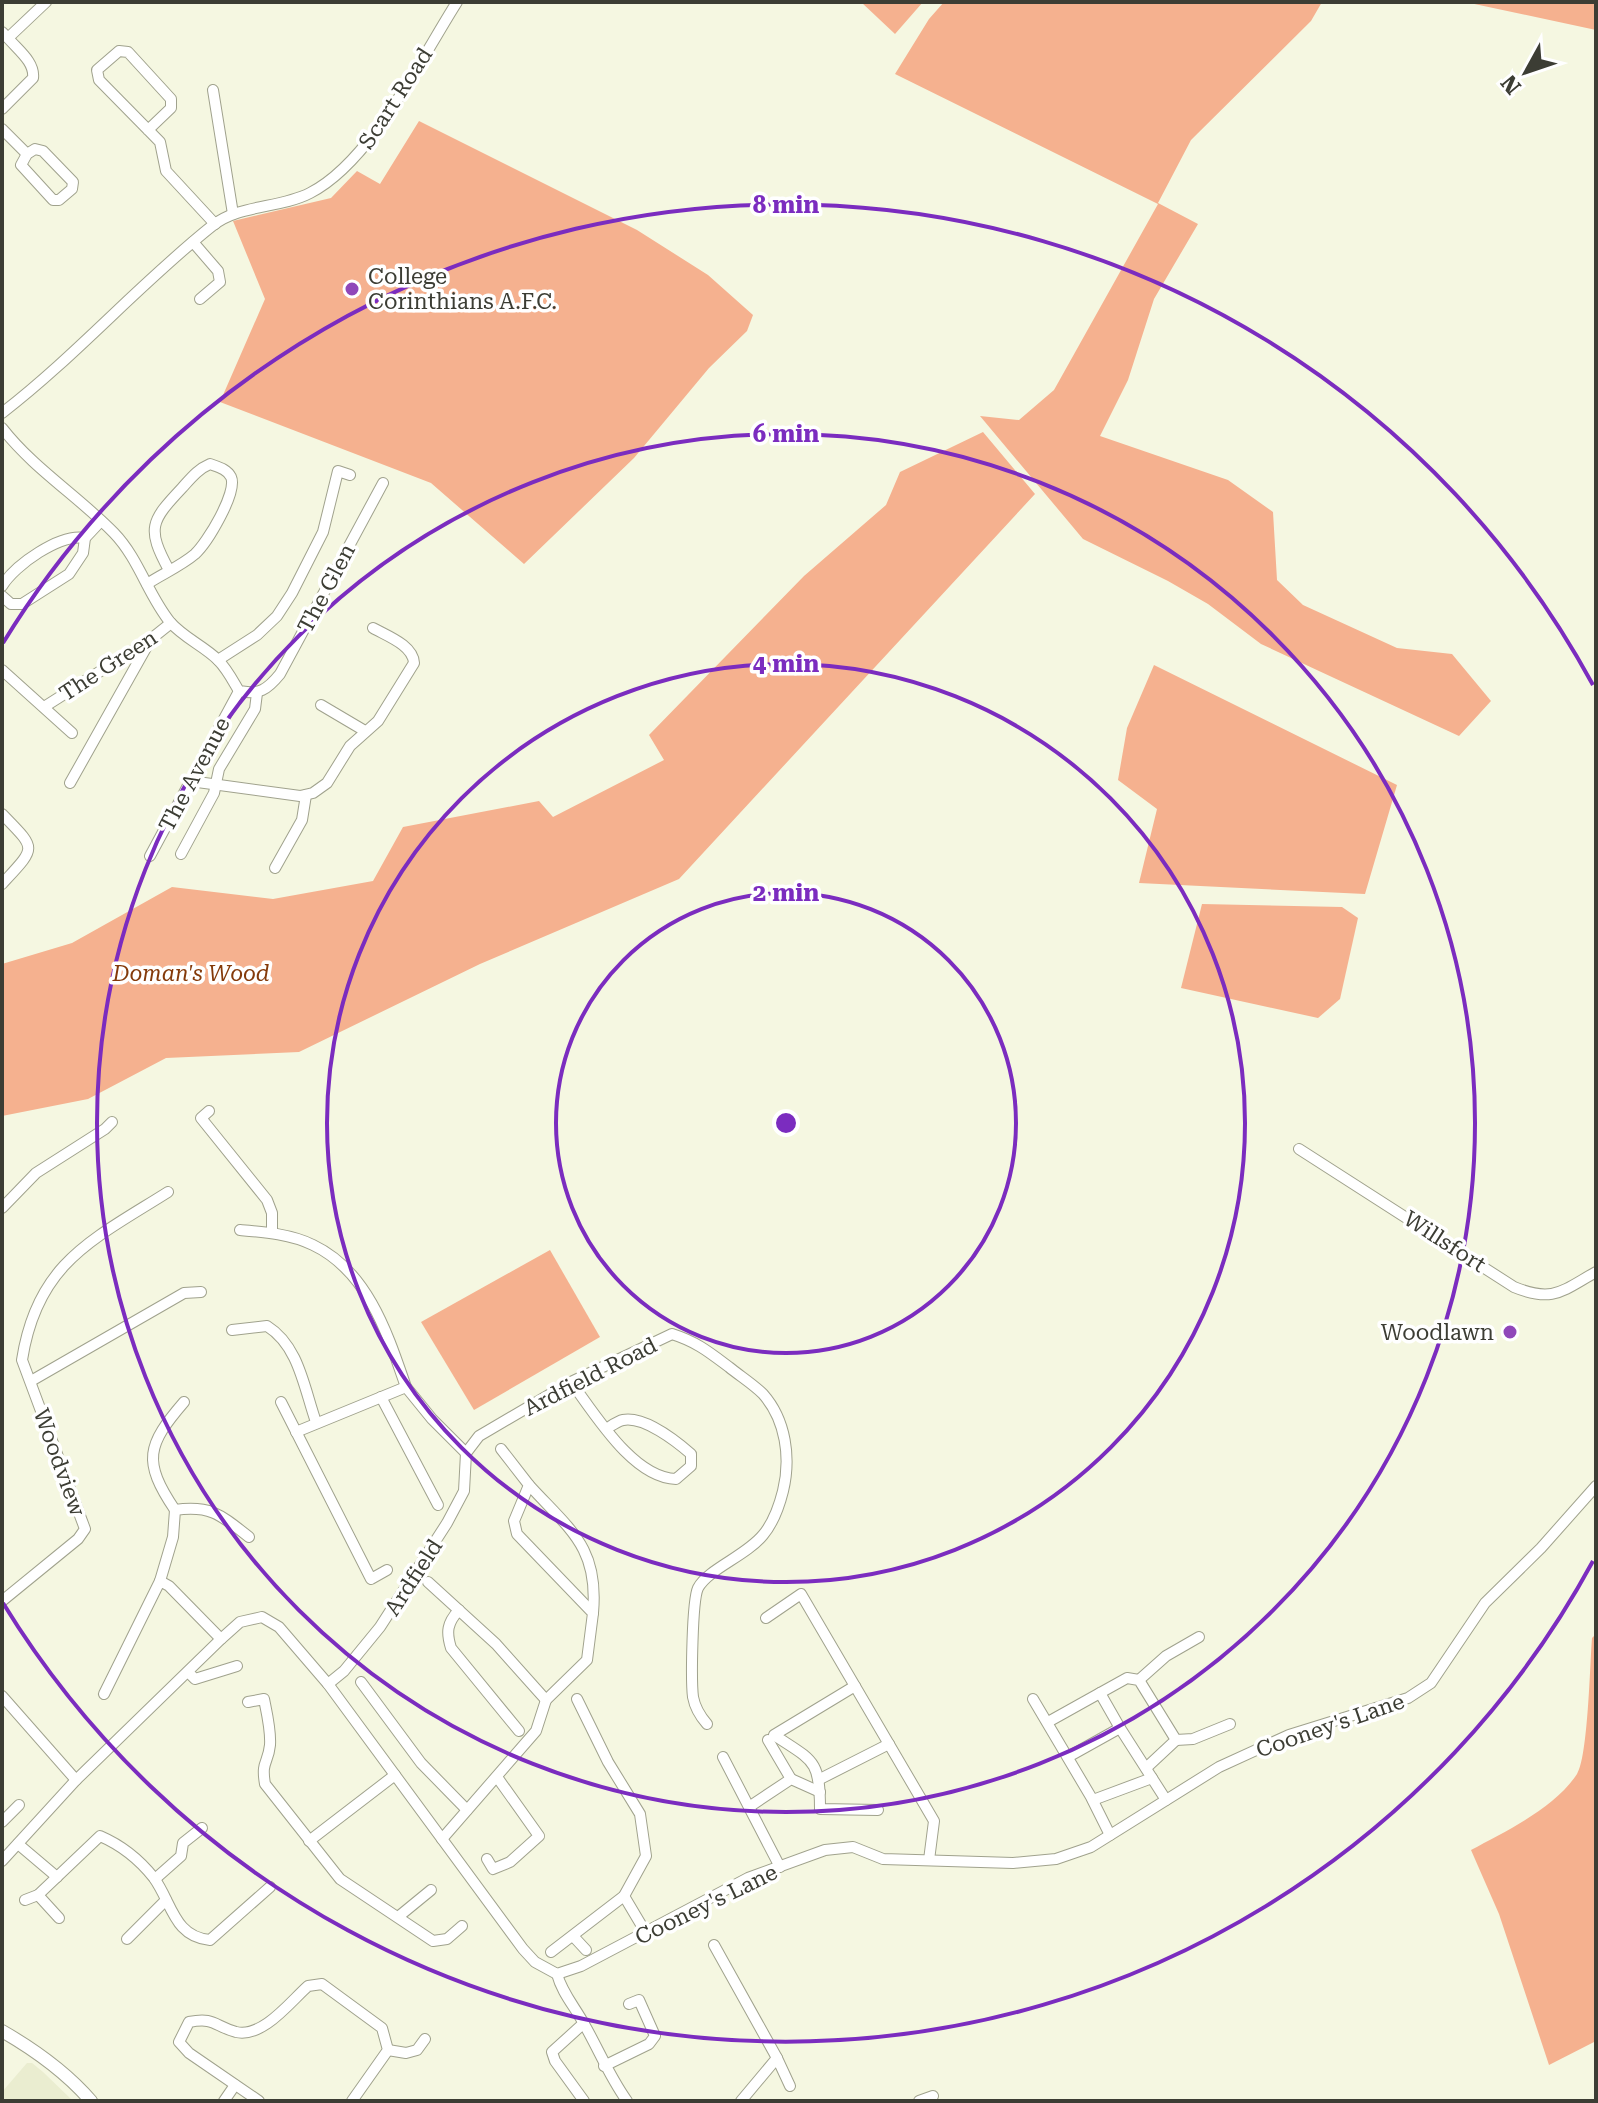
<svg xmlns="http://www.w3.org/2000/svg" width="1598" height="2103" viewBox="0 0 1598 2103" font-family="'Roboto Serif',serif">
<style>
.built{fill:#eaedd0}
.green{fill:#f5b18f}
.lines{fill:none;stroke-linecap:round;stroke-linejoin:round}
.minor-casing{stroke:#a0a28d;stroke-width:12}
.major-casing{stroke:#a0a28d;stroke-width:14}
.minor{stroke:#fff;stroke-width:10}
.major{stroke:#fff;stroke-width:12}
.ring{fill:none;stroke:#7b2cbf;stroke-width:4}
.poi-dot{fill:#9047b9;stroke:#fff;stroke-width:3}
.labels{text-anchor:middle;stroke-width:7;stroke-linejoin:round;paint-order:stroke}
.street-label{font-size:22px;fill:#3c3d34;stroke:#fff}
.poi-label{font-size:22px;fill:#3c3d34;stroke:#fff;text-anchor:start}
.park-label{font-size:22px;font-style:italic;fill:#843a0a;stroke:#fff}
.centre{fill:#7b2cbf;stroke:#fff;stroke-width:4}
.ring-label{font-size:24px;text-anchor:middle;font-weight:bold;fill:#7b2cbf;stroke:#fff;stroke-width:7;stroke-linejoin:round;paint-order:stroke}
</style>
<rect width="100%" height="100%" fill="#f5f7e1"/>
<path class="built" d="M27,2063H32L43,2072L73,2101H2V2092Z"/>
<g class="green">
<path d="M861,2H923L895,34Z"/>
<path d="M944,2H1322L1311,21L1191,140L1158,203L1198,224L1154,299L1128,380L1100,436L1228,480L1273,512L1277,580L1303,605L1397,648L1452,654L1491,701L1459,736L1261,644L1208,604L1168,581L1083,539L980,416L1019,420L1054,390L1158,204L895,74L929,19Z"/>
<path d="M1465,2H1596V30Z"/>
<path d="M419,121L637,230L708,275L753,315L747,331L709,368L634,458L524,564L431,483L220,402L265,299L233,221L331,198L357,171L380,184Z"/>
<path d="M983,432L1035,494L679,879L480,964L299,1052L166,1058L88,1099L2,1116V964L72,943L172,887L273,899L373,881L403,827L539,801L553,817L664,760L649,735L804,576L886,505L900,472Z"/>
<path d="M1154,665L1397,785L1365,894L1139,883L1157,809L1118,780L1127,728Z"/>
<path d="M1202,904L1342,907L1358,918L1340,999L1318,1018L1181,988Z"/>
<path d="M550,1250L600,1337L474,1410L421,1322Z"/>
<path d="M1596,1634V2041L1549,2065L1499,1914L1471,1850C1506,1831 1555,1808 1577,1774C1588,1758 1590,1663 1592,1638Z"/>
</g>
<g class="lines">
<defs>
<g id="minor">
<path d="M2,32L8,38L46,2"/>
<path d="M213,90L233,214"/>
<path d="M2,109L33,78C35,62 18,50 8,38"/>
<path d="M2,129L27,154"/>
<path d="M148,130L171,108V99L128,52L119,51L97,70L99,80L160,142L166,171L215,224"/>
<path d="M35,149L43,151L73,182L72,189L59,200H53L21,165L27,154Z"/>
<path d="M193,242L218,271L220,282L200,299"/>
<path d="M2,413C76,356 138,285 212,226C239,204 279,209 310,193C371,162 420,60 457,2"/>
<path d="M2,428C34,469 78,496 114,533C139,559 148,595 170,622C184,638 204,646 218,660C227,669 233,681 239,691C259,695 267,690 280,674L383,483"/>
<path d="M147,584C162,574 181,566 195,554C207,543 238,492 231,477C227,469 218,467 210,464C198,469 191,478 182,488C151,521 146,528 169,570"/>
<path d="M2,586C15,565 60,533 85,538"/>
<path d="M2,596L11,604H22L69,574L83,553L85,538L101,521"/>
<path d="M218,660L257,635L277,616L292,593L323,532L338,471L350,475"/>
<path d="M2,670L72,733"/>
<path d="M321,705L365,731"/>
<path d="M44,707L151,639L171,623"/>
<path d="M190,781L300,796L313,793L327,783L350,746L378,721L414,663C413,645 387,636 373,628"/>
<path d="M70,783L151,639"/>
<path d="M2,814C37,850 37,846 2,884"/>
<path d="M181,854L214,793L219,769L255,709L257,693"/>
<path d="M150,856L239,691"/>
<path d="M275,868L302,820L306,795"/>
<path d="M209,1111L201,1118L267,1200L272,1213V1233"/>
<path d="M1299,1149L1514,1287C1553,1303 1562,1291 1596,1272"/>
<path d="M2,1208L36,1173L105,1129L112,1122"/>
<path d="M240,1230C264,1232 291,1234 313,1245C368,1271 388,1335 406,1387"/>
<path d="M232,1330L267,1326C299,1346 304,1388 316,1422"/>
<path d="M31,1381L184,1293L201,1292"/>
<path d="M571,1382C595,1414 633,1478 676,1479L691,1466V1454C676,1441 644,1416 623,1420C618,1421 611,1426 606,1429"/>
<path d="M381,1397L438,1505"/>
<path d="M281,1402L371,1579L387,1570"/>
<path d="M296,1432L406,1387L432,1419L466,1453"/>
<path d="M466,1453L479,1436L571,1382L672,1334C697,1342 709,1352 729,1367C740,1376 753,1384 763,1394C786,1420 791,1458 783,1491C779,1507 774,1522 763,1535C746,1556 708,1569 698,1588C692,1601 691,1681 693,1697C695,1708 700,1716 707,1724"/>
<path d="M529,1485C570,1530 599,1547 593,1613"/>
<path d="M175,1510C142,1461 147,1445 184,1402"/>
<path d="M160,1581L173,1537L175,1510C211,1505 221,1515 249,1537"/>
<path d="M428,1582L496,1644L546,1700"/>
<path d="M2,1601L78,1539L85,1529L22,1360C37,1263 92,1240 168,1192"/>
<path d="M459,1610C447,1623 446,1632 451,1648L519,1731"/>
<path d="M766,1618L801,1594L934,1821L929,1860"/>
<path d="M188,1672L195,1679L237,1666"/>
<path d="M1139,1680L1166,1656L1199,1637"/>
<path d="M361,1682L421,1763L467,1810"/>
<path d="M328,1684L344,1671L380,1627L447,1523L464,1491L466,1453"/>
<path d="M855,1686L774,1735C813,1761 820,1759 820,1809L878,1810"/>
<path d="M1100,1693L1127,1678L1139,1680L1176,1740L1146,1768"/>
<path d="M104,1694L160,1581L169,1586L221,1639"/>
<path d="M2,1696L76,1780"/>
<path d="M1033,1699L1091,1797L1110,1835"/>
<path d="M248,1702L264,1699C267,1714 271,1730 270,1745C268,1764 261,1761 265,1784L340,1879L433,1941L447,1939L462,1926"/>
<path d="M1048,1722L1100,1693L1120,1728L1068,1757"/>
<path d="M1120,1728L1166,1800"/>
<path d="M768,1740L791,1779"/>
<path d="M1176,1740L1193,1739L1230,1724"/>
<path d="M723,1757L780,1867"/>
<path d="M820,1779L889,1744"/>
<path d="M1093,1800L1152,1778"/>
<path d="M749,1807L791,1779L820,1792"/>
<path d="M2,1822L19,1805"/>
<path d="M442,1839L536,1731L546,1700L587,1660L593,1613L517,1534L514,1521L529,1485L501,1449"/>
<path d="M309,1841L395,1775"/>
<path d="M18,1844L57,1877"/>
<path d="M487,1859L493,1869L510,1862L539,1836L497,1777"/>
<path d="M2,1861L76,1780L221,1639L240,1622L262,1617L279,1627L328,1684L523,1949L535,1962L557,1974L581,1966L748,1878L825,1850L853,1847L883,1859L1013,1863L1056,1859L1091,1847L1219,1767L1289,1735L1408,1698L1431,1683L1485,1603L1541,1548L1596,1486"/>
<path d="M155,1879L181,1856L183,1843L202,1828"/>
<path d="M38,1895L59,1918"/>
<path d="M624,1896L646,1933"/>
<path d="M25,1900L38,1895L100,1836C121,1845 139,1859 154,1878C172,1903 174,1937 210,1940L270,1887"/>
<path d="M398,1917L431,1890"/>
<path d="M573,1936L586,1950"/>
<path d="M127,1939L166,1900"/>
<path d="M714,1945L777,2058L741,2101"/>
<path d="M551,1952L624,1896L646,1856L640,1814L608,1762L577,1699"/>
<path d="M557,1974C562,1993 575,2007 584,2024C599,2050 609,2076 627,2101"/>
<path d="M584,2023L552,2052L555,2061L584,2101"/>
<path d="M388,2050L406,2053L417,2050L425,2039"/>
<path d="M777,2058L790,2086"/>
<path d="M604,2066L649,2044L655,2036L639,2000L629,2004"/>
<path d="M224,2101L235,2085"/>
<path d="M259,2101L189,2053L179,2042L189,2022C215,2017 214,2026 236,2032C263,2038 290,2002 308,1986L322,1984L382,2028L388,2050L352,2101"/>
<path d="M919,2101L933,2096"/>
</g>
<path id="major" d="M2,2031C35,2050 66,2072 91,2101"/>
</defs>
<use href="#minor" class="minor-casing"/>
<use href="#major" class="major-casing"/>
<use href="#minor" class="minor"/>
<use href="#major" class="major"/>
</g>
<g class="ring">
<circle cx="786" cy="1123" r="230"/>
<circle cx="786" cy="1123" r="459"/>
<circle cx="786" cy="1123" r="689"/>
<path d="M1593 1561A918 918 0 0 1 3 1603M3 643A918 918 0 0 1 1593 685"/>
</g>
<g class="poi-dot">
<circle cx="352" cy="289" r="8"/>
<circle cx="1510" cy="1332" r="8"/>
</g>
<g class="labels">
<g class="street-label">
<text transform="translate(395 98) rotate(-57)" y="8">Scart Road</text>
<text transform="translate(326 588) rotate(-62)" y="8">The Glen</text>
<text transform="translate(108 665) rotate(-33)" y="8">The Green</text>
<text transform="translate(194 774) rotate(-62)" y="8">The Avenue</text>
<text transform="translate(1445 1241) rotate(33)" y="8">Willsfort</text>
<text transform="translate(590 1376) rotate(-27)" y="8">Ardfield Road</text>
<text transform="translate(60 1462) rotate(70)" y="8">Woodview</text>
<text transform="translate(413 1577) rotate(-57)" y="8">Ardfield</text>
<text transform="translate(1330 1725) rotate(-19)" y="8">Cooney's Lane</text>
<text transform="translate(706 1904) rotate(-26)" y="8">Cooney's Lane</text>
</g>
<g class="poi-label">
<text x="368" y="284">College<tspan x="368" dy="25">Corinthians A.F.C.</tspan></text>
<text x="1494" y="1340" text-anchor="end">Woodlawn</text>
</g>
<g class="park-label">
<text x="191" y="981">Doman's Wood</text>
</g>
</g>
<circle cx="786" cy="1123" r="12" class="centre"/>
<g class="ring-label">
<text x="786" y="213">8 min</text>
<text x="786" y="442">6 min</text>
<text x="786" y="672">4 min</text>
<text x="786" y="901">2 min</text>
</g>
<rect width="1598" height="2103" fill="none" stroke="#3c3d34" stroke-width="8"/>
<g transform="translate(1526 72) rotate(230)" stroke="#ffffff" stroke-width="6" paint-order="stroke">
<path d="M0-6L14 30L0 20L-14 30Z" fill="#3c3d34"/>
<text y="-12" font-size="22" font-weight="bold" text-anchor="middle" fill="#3c3d34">N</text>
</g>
</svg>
